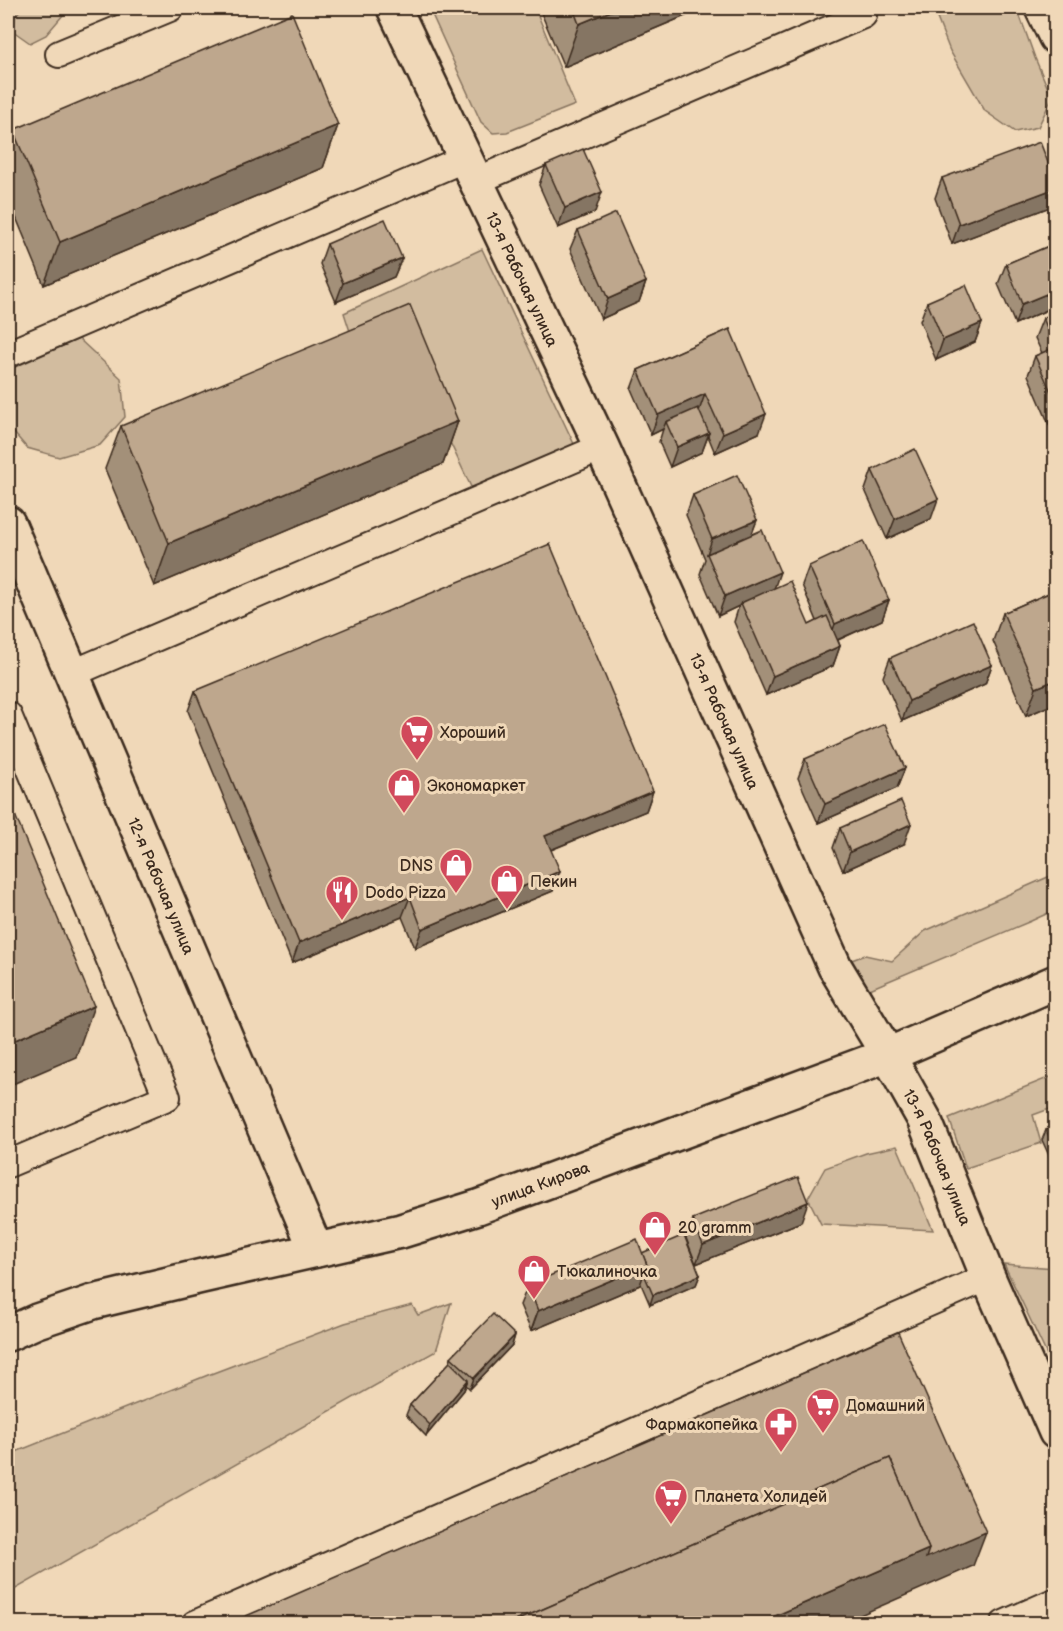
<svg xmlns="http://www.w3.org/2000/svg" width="1063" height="1631" viewBox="0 0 1063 1631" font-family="'Balsamiq Sans',sans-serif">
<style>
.green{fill:#d2bc9f;stroke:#86735e;stroke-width:1.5}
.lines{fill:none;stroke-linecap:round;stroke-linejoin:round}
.lane-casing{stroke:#3b2a1e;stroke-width:30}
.street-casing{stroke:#3b2a1e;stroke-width:38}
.primary-casing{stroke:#3b2a1e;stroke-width:38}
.lane{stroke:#f0d8b8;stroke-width:26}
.street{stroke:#f0d8b8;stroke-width:33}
.primary{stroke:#f0d8b8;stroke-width:33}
.wall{fill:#a39079;stroke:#3b2a1e;stroke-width:1.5}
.shaded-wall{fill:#857563;stroke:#3b2a1e;stroke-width:1.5}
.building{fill:#bea78d;stroke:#3b2a1e;stroke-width:1.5}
.labels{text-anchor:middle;stroke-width:6;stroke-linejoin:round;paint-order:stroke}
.street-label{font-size:16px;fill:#3b2a1e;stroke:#f0d8b8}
.poi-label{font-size:16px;fill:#3b2a1e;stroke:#f0d8b8;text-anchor:start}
</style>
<rect width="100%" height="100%" fill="#f0d8b8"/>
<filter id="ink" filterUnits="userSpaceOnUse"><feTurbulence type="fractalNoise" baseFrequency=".0167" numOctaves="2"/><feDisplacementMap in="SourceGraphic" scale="12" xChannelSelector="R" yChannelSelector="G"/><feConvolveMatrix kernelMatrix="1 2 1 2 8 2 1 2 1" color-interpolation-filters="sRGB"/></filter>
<g filter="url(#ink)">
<g class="green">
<path d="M22,8H69L46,35L30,43L13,31L15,16Z"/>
<path d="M429,8H535L575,105L507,132L493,133L481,122Z"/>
<path d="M933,8H1017L1035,58L1052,98L1038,127L1015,132L985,111L950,51Z"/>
<path d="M482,249L575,446L472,489L402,340L359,359L344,313Z"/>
<path d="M79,339L121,378L125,417L100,445L59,457L27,448L8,426V370Z"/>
<path d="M1055,874V910L1031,921L865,991L849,961L865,955L892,961L925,931Z"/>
<path d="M1055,1075V1107L1033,1115L1041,1143L966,1168L949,1118Z"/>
<path d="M897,1146L933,1230L821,1224L808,1198L825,1168L866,1153Z"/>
<path d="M1004,1264L1055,1268V1372Z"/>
<path d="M451,1303L436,1351L14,1590L8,1574V1455L208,1375L345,1323L412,1305L418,1315Z"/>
</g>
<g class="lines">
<defs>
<g id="lane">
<path d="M59,54L170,8"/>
<path d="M476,181L863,15"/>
<path d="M8,354L466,158"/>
<path d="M71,674L602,447"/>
<path d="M8,715L167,1097L8,1164"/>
<path d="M195,1624L988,1277"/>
<path d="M1004,1624L1054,1602"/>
</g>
<g id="street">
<path id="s1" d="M394,8L602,447L835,967L888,1055L924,1119L988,1277L1056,1432"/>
<path d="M1042,8L1056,37"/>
<path id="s2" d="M8,523L316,1250"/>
</g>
<g id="primary">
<path id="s3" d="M8,1334L37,1321L93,1302L202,1276L401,1231L478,1207L888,1055L1056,982"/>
</g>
</defs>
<use href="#lane" class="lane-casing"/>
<use href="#street" class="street-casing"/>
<use href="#primary" class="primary-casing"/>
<use href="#lane" class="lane"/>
<use href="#street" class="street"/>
<use href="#primary" class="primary"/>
</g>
<g class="wall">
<path d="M539,8H704L564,67Z"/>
<path d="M338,125L323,168L44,285L8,198V144L13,130Z"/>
<path d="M546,165L595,212L558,228L539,185Z"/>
<path d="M942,178L1056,183V192L1050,207L952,244L935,198Z"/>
<path d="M578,230L646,282L639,302L601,319L570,249Z"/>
<path d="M1056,243V306L1015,324L998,284L1006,264Z"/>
<path d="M327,244L402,258L394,277L336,302L320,264Z"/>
<path d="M927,302L982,323L975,342L936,360L920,321Z"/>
<path d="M1056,312V427L1051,429L1028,375L1035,356L1042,353L1035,338L1043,318Z"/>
<path d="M730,329L759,433L715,453L708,436L702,452L670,467L659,442L663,429L651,435L631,389L638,370Z"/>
<path d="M458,421L443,464L154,586L105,469L121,426Z"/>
<path d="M872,470L931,519L887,539L865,490Z"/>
<path d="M693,495L757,520L751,535L775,588L809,625L817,621L802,585L809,566L889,600L882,620L838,640L840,646L833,666L766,695L734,622L739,606L718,616L700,574L705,559L686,515Z"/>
<path d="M1056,590V703L1026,716L993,641L1003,613Z"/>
<path d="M890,658L992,665L985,684L902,721L883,677Z"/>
<path d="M195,691L653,791L646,811L551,850L553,891L415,948L402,917L292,963L188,711Z"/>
<path d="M805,759L905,768L897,788L818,823L798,778Z"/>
<path d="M840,828L904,844L843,871L833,848Z"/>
<path d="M1056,1126V1171L1042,1140L1046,1130Z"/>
<path d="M693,1219L801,1222L696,1264L686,1238Z"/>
<path d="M642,1253L700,1275L696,1285L650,1305L641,1284L640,1285L531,1331L520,1305L528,1285Z"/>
<path d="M515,1335L512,1345L470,1389L466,1385L464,1390L426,1436L406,1415L410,1405L450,1362L451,1357Z"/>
</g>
<g class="shaded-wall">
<path d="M618,8H704L564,67L579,24Z"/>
<path d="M338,125L323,168L44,285L60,242Z"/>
<path d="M1056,188V192L1050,207L952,244L959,224Z"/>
<path d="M602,192L595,212L558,228L565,208Z"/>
<path d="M402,258L394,277L336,302L343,283Z"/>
<path d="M646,282L639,302L601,319L608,299Z"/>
<path d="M1056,290V306L1015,324L1022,304Z"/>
<path d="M982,323L975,342L936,360L943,340Z"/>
<path d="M705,394L698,414L666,422L663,429L651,435L658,415Z"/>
<path d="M766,414L759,433L715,453L723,433Z"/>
<path d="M1056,417V427L1051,429Z"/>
<path d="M458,421L443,464L154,586L169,543Z"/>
<path d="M709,433L702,452L670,467L677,447Z"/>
<path d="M938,499L931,519L887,539L895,519Z"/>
<path d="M757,520L750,539L707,554L712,539Z"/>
<path d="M780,572L773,592L741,603L739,606L718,616L725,596Z"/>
<path d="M889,600L882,620L828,644L835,624Z"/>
<path d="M840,646L833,666L766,695L773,676Z"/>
<path d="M992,665L985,684L902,721L909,701Z"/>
<path d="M1056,680V703L1026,716L1036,688Z"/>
<path d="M905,768L897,788L818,823L825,804Z"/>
<path d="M653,791L646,811L538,855L545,836Z"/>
<path d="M911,824L904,844L843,871L850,852Z"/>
<path d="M560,871L553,891L415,948L422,929Z"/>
<path d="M410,897L402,917L292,963L299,943Z"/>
<path d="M94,1006L76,1057L8,1086V1043Z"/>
<path d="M808,1202L801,1222L696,1264L703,1245Z"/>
<path d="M647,1265L640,1285L531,1331L538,1311Z"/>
<path d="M700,1275L696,1285L650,1305L653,1295Z"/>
<path d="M515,1335L512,1345L470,1389L474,1378Z"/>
<path d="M468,1380L464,1390L426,1436L430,1425Z"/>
<path d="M986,1532L973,1566L842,1623H759L929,1549Z"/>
</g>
<g class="building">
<path d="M573,8H618L579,24Z"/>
<path d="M292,13L338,125L60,242L13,130Z"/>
<path d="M1040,142L1056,183V188L959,224L942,178Z"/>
<path d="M583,149L602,192L565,208L546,165Z"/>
<path d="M616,213L646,282L608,299L578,230Z"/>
<path d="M385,219L402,258L343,283L327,244Z"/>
<path d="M1056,243V290L1022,304L1006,264Z"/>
<path d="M966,285L982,323L943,340L927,302Z"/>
<path d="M410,305L458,421L169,543L121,426Z"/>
<path d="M1056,312V403L1035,356L1055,347L1043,318Z"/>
<path d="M730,329L766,414L723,433L705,394L658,415L638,370Z"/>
<path d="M698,408L709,433L677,447L666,422Z"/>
<path d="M915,449L938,499L895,519L872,470Z"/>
<path d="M737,475L757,520L712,539L693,495Z"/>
<path d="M762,530L780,572L725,596L707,554Z"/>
<path d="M863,541L889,600L835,624L809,566Z"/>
<path d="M550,544L653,791L545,836L560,871L422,929L410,897L299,943L195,691Z"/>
<path d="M790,581L809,625L827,616L840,646L773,676L741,603Z"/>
<path d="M1056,590V680L1036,688L1003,613Z"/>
<path d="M973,621L992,665L909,701L890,658Z"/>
<path d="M885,724L905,768L825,804L805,759Z"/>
<path d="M8,798L94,1006L8,1043Z"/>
<path d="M901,801L911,824L850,852L840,828Z"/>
<path d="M1056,1126V1152L1046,1130Z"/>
<path d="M798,1177L808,1202L703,1245L693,1219Z"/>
<path d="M684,1235L700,1275L653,1295L644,1274L647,1265L642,1253Z"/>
<path d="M637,1239L647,1265L538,1311L528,1285Z"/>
<path d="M493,1314L515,1335L474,1378L451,1357Z"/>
<path d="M898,1332L986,1532L926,1558L929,1549L890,1458L511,1623H230Z"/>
<path d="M450,1362L468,1380L430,1425L410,1405Z"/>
<path d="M890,1458L929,1549L759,1623H511Z"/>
</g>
</g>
<defs>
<symbol id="supermarket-pin" viewBox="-11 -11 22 30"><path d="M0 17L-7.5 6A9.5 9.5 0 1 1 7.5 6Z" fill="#d1495b" stroke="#f0d8b8"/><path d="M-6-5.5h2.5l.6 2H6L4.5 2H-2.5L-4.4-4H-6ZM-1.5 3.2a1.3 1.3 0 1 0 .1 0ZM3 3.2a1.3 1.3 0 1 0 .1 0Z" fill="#fff"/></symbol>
<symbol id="shop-pin" viewBox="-11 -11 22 30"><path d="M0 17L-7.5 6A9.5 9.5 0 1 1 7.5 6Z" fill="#d1495b" stroke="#f0d8b8"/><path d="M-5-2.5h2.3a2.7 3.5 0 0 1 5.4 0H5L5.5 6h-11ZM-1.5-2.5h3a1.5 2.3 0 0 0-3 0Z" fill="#fff"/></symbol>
<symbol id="restaurant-pin" viewBox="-11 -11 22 30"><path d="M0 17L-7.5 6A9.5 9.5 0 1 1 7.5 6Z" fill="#d1495b" stroke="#f0d8b8"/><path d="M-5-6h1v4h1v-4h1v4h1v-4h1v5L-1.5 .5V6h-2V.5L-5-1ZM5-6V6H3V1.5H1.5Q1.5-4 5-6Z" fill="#fff"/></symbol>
<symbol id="pharmacy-pin" viewBox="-11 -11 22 30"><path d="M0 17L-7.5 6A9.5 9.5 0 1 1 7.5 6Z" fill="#d1495b" stroke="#f0d8b8"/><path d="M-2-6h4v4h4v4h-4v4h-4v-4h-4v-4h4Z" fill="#fff"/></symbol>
</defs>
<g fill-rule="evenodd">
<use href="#supermarket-pin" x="398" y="713" width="38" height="52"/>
<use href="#shop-pin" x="385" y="766" width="38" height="52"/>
<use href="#shop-pin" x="437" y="846" width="38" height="52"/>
<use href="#shop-pin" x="488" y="862" width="38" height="52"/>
<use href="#restaurant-pin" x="323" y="873" width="38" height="52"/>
<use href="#shop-pin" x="636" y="1208" width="38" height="52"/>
<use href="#shop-pin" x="515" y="1252" width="38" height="52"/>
<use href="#supermarket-pin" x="804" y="1386" width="38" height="52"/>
<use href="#pharmacy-pin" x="762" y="1405" width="38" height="52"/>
<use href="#supermarket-pin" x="652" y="1477" width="38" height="52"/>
</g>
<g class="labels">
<g class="street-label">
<text dy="6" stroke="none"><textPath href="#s1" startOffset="300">13-я Рабочая улица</textPath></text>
<text dy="6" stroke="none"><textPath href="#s1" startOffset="786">13-я Рабочая улица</textPath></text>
<text dy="6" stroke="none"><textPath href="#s2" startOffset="394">12-я Рабочая улица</textPath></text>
<text dy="6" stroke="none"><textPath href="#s1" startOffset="1272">13-я Рабочая улица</textPath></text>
<text dy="6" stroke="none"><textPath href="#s3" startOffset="554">улица Кирова</textPath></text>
</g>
<g class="poi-label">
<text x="440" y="738">Хороший</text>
<text x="427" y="791">Экономаркет</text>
<text x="433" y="871" text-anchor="end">DNS</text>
<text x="530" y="887">Пекин</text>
<text x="365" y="898">Dodo Pizza</text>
<text x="678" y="1233">20 gramm</text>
<text x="557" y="1277">Тюкалиночка</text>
<text x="846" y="1411">Домашний</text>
<text x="758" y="1430" text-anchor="end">Фармакопейка</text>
<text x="694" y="1502">Планета Холидей</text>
</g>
</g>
<rect width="1063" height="1631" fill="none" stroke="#f0d8b8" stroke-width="30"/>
<rect x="15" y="15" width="1033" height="1601" fill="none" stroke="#3b2a1e" stroke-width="2" filter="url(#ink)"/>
</svg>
